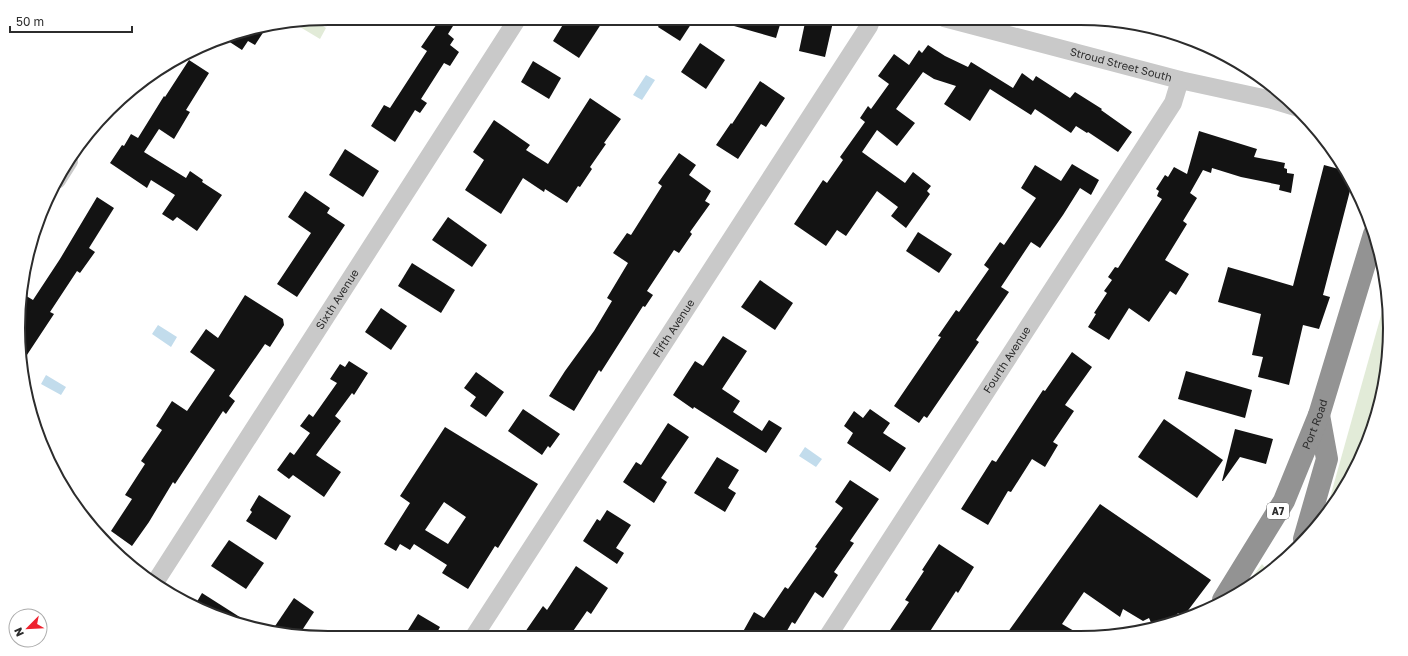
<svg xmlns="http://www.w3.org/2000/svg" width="1408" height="656" viewBox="0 0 1408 656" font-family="'Golos Text',sans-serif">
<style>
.green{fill:#e2ebd8}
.water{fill:#c2dcec}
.building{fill:#131313;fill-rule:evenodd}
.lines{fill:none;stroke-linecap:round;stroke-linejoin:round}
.street{stroke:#c9c9c9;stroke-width:18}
.highway{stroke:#939393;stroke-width:22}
.labels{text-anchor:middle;stroke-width:4;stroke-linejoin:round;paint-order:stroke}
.shield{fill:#fff;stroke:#6b6b6b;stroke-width:1}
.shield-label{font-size:10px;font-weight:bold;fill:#2c2c2c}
.street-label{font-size:11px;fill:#2c2c2c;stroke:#fff}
.rim{fill:none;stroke:#2c2c2c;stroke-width:2}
</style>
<rect width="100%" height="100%" fill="#fff"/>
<g class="green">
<path d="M314,20L326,28L320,39L295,24Z"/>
<path d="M1387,294L1390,328L1384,388L1366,446L1324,519Z"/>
<path d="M1262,564L1270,573L1243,589Z"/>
</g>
<g class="water">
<path d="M646,75L655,80L642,100L633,95Z"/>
<path d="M158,325L177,337L171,347L152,334Z"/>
<path d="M46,375L66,387L61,395L41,384Z"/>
<path d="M805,447L822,459L816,467L799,456Z"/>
</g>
<g class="building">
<path d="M441,18H458L448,34L454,39L450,45L459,52L450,66L444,63L421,99L427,103L420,113L415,110L395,142L371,126L384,105L390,108L427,51L421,47Z"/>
<path d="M567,18H605L579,58L553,41Z"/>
<path d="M663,18H695L680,41L658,27Z"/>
<path d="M721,18H782L776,38L720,22Z"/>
<path d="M806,18H817L833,22L825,57L799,51Z"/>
<path d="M266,28L255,45L248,41L242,50L222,37L228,35Z"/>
<path d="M700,43L725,60L706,89L681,72Z"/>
<path d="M928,45L945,56L968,67L971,62L1013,88L1022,73L1033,81L1036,76L1070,98L1075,92L1102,109L1101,110L1132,132L1118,152L1088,132L1087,133L1076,126L1071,133L1035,109L1031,115L990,89L970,121L944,104L956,86L934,79L923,72L896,109L915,123L897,146L877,130L862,152L905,183L913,172L931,186L927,191L930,194L906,228L891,216L898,207L877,191L846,236L837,230L826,246L794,224L823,180L827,183L843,160L840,157L865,122L860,118L868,106L871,109L889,84L878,76L894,54L909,65L919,50L922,53Z"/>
<path d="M189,60L209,73L186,110L190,112L174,139L159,129L144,152L186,178L190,171L203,180L202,182L222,195L197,231L177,217L173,221L162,214L175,195L151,180L147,188L110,163L122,145L124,146L131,134L138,138L164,96L165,97Z"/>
<path d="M533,61L561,78L549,99L521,82Z"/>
<path d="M760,81L785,98L766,127L761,124L738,159L716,145L731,123L732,124Z"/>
<path d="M590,98L621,119L604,143L606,144L590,167L592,169L580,187L578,186L567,203L545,189L544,192L523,178L501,214L465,190L484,160L473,152L494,120L530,145L526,150L548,164Z"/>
<path d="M1199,131L1257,149L1254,157L1285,163L1284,168L1287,169V173L1294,174L1291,193L1279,190L1280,185L1241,177L1212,168L1211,173L1203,170L1190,193L1197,198L1183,221L1187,224L1165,260L1189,274L1176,295L1170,291L1149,322L1129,308L1109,340L1088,327L1096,314L1094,313L1107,293L1104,291L1112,280L1108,277L1115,267L1118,268L1162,199L1157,196L1159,191L1156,189L1165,175L1168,177L1174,167L1187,174Z"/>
<path d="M345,149L379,171L363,197L329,175Z"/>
<path d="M679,153L696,165L689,175L711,191L705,201L710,204L690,232L692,234L679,253L674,250L647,291L653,295L645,307L643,306L601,372L599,370L574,411L549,396L565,371L594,331L612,301L607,298L628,263L613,253L627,233L631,235L662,186L658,183Z"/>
<path d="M1072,164L1099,180L1091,195L1080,188L1063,215L1040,248L1031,242L1001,287L1009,292L976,340L979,342L927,418L924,416L919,423L894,406L941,337L938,336L956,310L959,312L989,269L984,265L1000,242L1004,245L1036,198L1021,188L1035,165L1061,181Z"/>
<path d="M1324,165L1346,171L1352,183L1323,295L1330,297L1319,329L1303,325L1289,385L1258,377L1263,357L1252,355L1261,314L1218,302L1228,267L1293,286Z"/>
<path d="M305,191L330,208L327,213L345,225L297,297L277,284L311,233L288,217Z"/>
<path d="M97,197L114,208L89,248L95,252L80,273L77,271L50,312L54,314L21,364L23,294L33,300L60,259Z"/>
<path d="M448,217L487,245L472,267L432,240Z"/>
<path d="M918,232L952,254L939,273L906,251Z"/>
<path d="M412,263L455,290L441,313L398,286Z"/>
<path d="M760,280L793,303L775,330L741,307Z"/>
<path d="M245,295L283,319L284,325L270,347L265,344L229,396L235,401L226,414L223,411L175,484L173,482L149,522L132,546L111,531L132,499L125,495L145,464L141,461L162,430L156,426L172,401L187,411L215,370L190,352L206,329L218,338Z"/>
<path d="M381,308L407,326L391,350L365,332Z"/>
<path d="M723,336L747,351L722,389L740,401L733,412L762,431L769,420L782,428L766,453L694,407L693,409L673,395L695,361L703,366Z"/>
<path d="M1072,352L1092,367L1065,405L1074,411L1053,442L1058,445L1045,467L1032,459L1011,492L1008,491L988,525L961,509L992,460L996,462L1043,390L1045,391Z"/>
<path d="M349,361L368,373L354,395L352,393L335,416L341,421L316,455L341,472L324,497L293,475L289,479L277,470L290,452L294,455L310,433L300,426L309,414L313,417L337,383L330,379L340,364L345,367Z"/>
<path d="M1186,371L1252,390L1245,418L1178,399Z"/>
<path d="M476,372L504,392L486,417L470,406L476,397L464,388Z"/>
<path d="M523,409L560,434L550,448L548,446L542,455L508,431Z"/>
<path d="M870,409L890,423L883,433L906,448L890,472L847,443L853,433L844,426L854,411L863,418Z"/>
<path d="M1164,419L1223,460L1197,498L1138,457Z"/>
<path d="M668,423L689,437L661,478L667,482L654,503L623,482L636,462L641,465Z"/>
<path d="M445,427L538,484L498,548L495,546L468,589L442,573L447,565L414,544L410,550L400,544L396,551L384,544L410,503L400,496ZM444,502L466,517L448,544L425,530Z"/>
<path d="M1235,429L1273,439L1266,464L1240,457L1223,481H1222Z"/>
<path d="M717,457L739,470L728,488L736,493L725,512L694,493Z"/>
<path d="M850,480L879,499L850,541L854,543L834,572L838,575L823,598L815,592L795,624L792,622L784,636L740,637L754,612L764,618L785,587L788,589L817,548L815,547L843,508L835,502Z"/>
<path d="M259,495L291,516L276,540L246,521L252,512L250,510Z"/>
<path d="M1100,504L1211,580L1183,617L1178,613L1173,621L1153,627L1149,618L1143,621L1123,609L1120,617L1084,592L1062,624L1081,635L1005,636Z"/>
<path d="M607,510L631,525L616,548L624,553L617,564L583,541L597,519L600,521Z"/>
<path d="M229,540L264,563L246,589L211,566Z"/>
<path d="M939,544L974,567L958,593L956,591L927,636H886L909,602L905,600L924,571L922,570Z"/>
<path d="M576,566L608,588L591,614L587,611L569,637H533L525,632L543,606L547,610Z"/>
<path d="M202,593L246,621L244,625L210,614L195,605Z"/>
<path d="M294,598L314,612L299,635L271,632Z"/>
<path d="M418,614L440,627L434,638H403Z"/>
</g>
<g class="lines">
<g class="street">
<path id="s1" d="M944,18L1180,80L1272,100L1299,108"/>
<path d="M57,180L69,161"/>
<path id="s2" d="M156,581L518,18"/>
<path id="s3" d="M828,636L1173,103L1180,80"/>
<path id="s4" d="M473,638L869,26L872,18"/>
</g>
<g class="highway">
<path d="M1304,539L1327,459L1319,415"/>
<path id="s5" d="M1223,600L1284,501L1319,415L1374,234"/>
</g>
</g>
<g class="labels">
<rect class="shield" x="1267" y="503" width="22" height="16" rx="3"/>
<g class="shield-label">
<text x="1278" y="515">A7</text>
</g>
<g class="street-label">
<text dy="4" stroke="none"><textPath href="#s1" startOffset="183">Stroud Street South</textPath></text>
<text dy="4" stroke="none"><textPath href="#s2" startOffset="335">Sixth Avenue</textPath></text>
<text dy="4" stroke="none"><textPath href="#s4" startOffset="369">Fifth Avenue</textPath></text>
<text dy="4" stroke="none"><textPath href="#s3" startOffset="329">Fourth Avenue</textPath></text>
<text dy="4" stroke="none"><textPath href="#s5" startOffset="199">Port Road</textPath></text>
</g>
</g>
<path d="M0 0H1408V656H0ZM328 25H1080A303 303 0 0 1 1383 328V328A303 303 0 0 1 1080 631H328A303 303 0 0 1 25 328V328A303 303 0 0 1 328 25Z" fill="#fff" fill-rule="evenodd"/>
<path class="rim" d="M328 25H1080A303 303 0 0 1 1383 328V328A303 303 0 0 1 1080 631H328A303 303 0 0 1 25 328V328A303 303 0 0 1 328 25Z"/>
<g transform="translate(28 628) rotate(246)"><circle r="19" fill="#ffffff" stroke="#ababab"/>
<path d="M0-3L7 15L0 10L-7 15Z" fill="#ee222f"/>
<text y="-6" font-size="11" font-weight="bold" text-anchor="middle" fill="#2c2c2c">N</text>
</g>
<path d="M10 26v6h122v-6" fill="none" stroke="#2c2c2c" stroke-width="2"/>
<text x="16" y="26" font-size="12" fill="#2c2c2c" stroke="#ffffff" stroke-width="3" paint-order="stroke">50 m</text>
</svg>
